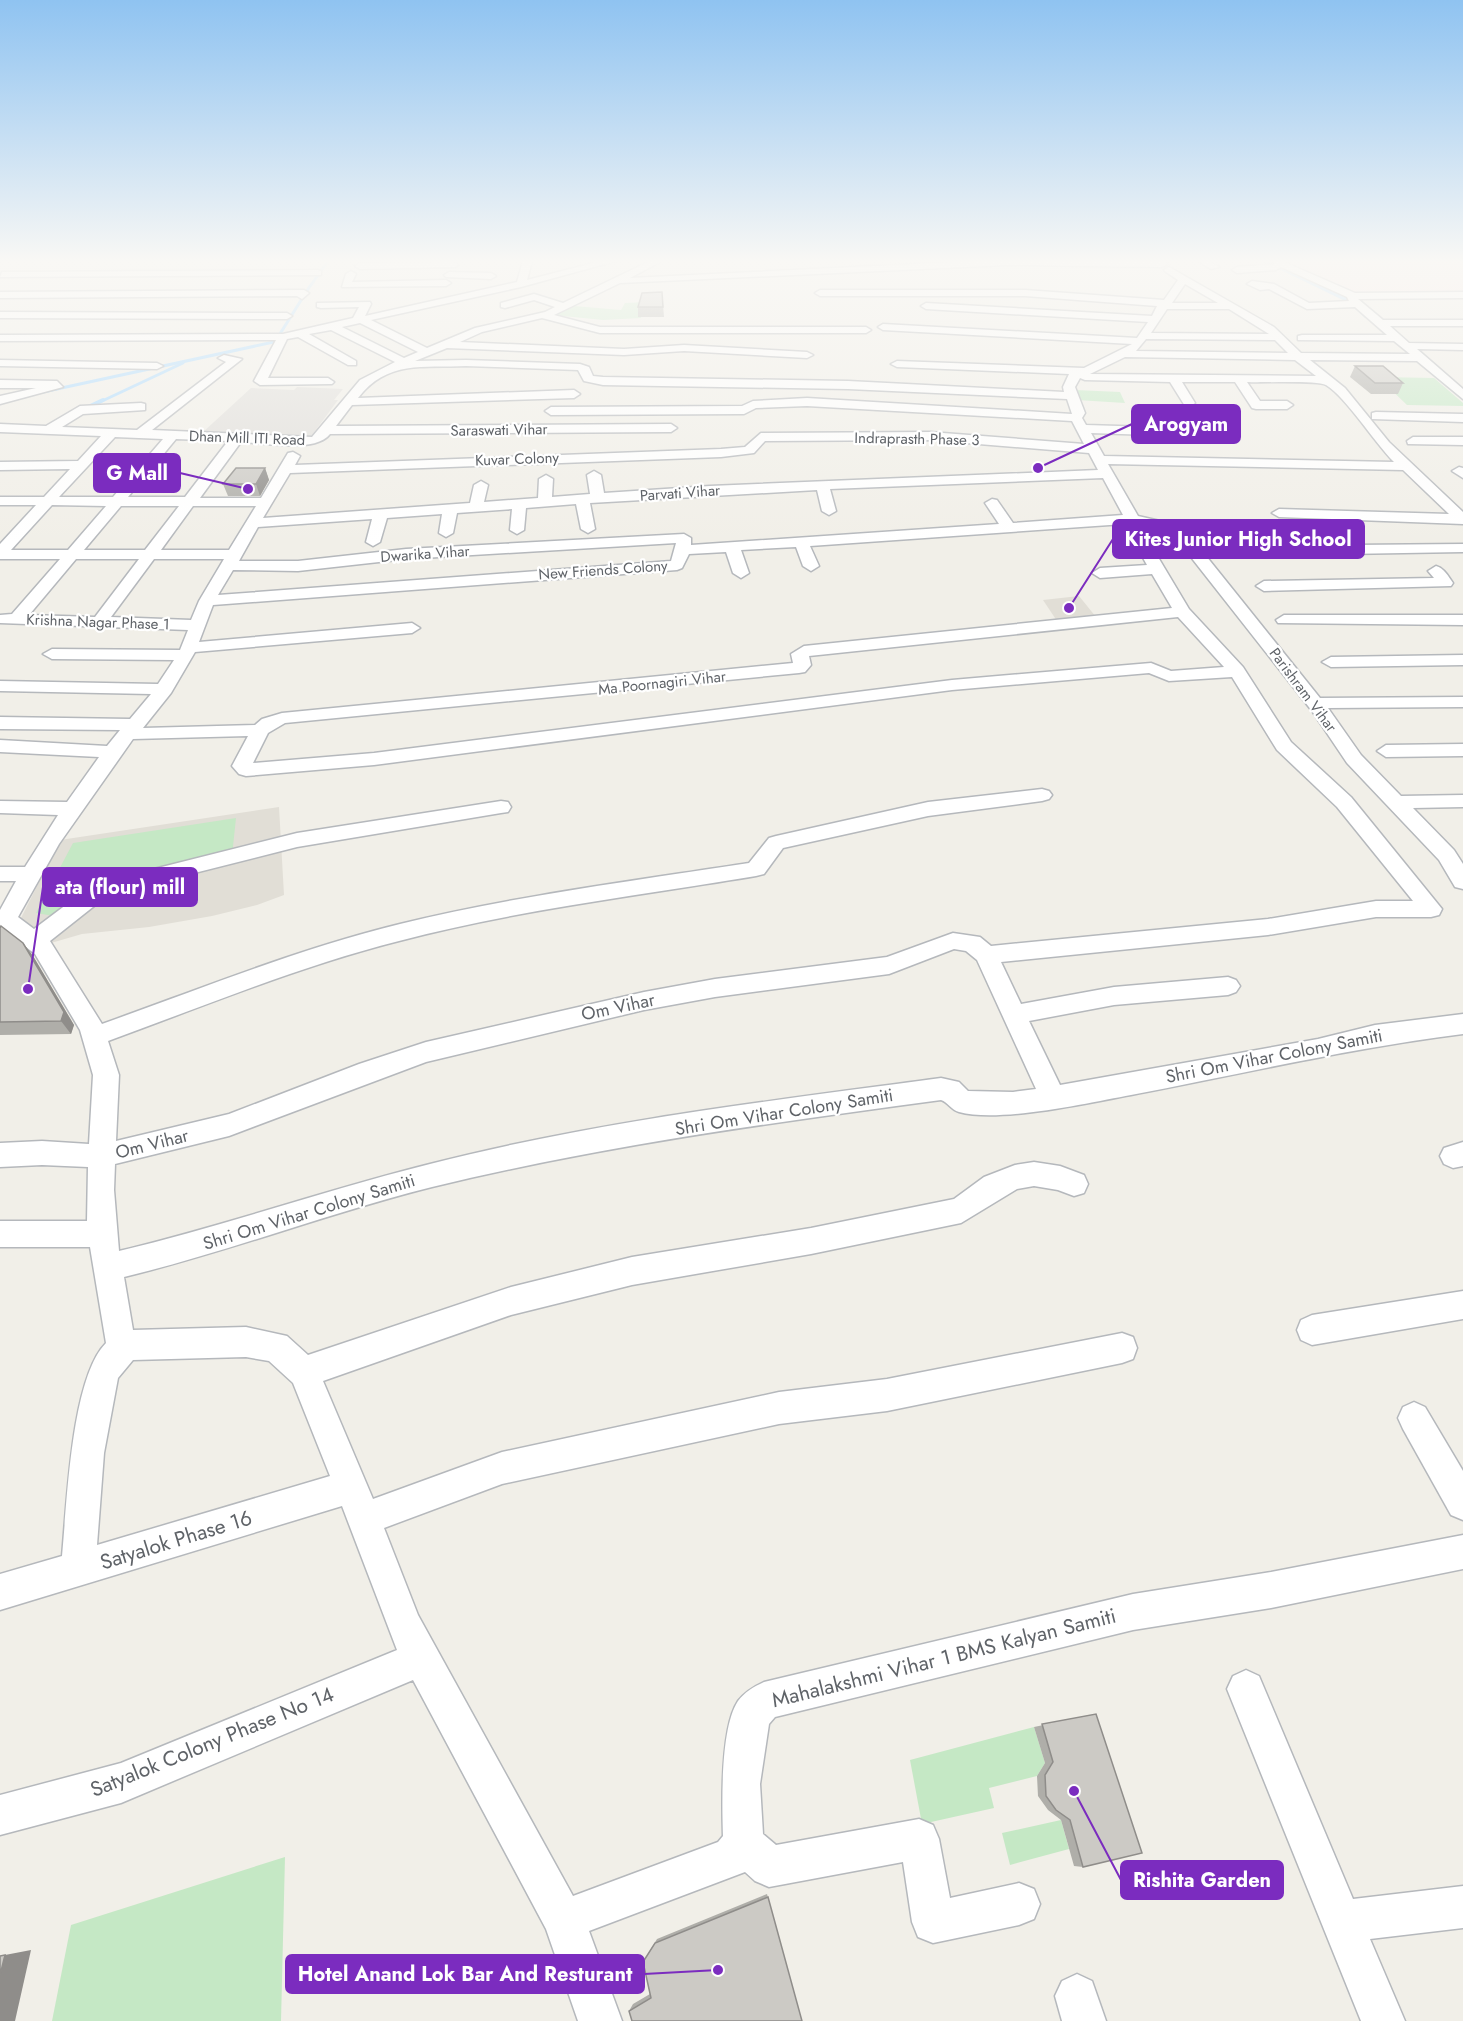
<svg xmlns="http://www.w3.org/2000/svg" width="1463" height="2021" viewBox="0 0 1463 2021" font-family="Jost,sans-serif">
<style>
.industrial{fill:#e0deda}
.education{fill:#e1ded6}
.medical{fill:#fce8e6}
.green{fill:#c5e8c5}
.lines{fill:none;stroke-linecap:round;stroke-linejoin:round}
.stream-far1{stroke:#aadaff;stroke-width:3}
.stream{stroke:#aadaff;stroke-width:4}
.canal{fill:#aadaff;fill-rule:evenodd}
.minor-casing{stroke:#b5b8bc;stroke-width:3}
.minor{fill:#fff;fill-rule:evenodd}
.wall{fill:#afaea9}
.shaded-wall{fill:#8f8d8a}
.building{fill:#cccac5;stroke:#8f8d8a;stroke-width:1.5}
.labels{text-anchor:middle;stroke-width:4.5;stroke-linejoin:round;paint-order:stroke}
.far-street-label{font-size:15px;fill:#5f6368;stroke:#fff}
.street-label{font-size:18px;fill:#5f6368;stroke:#fff}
.near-street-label{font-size:21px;fill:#5f6368;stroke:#fff}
.leader{fill:none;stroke:#7b2cbf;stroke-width:2}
.callout-dot{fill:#7b2cbf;stroke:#fff;stroke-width:2}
.callout{fill:#7b2cbf;stroke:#7b2cbf;stroke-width:2}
.callout-label{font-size:20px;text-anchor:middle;font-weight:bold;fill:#fff}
</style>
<rect width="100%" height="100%" fill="#f1efe8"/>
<path class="industrial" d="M297,387L343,389L334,400H338L309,439L202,433L251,388L294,390Z"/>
<g class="education">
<path d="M1079,596L1096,617L1057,621L1043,600Z"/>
<path d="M279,807L284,895L257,905L212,916L149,927L82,934L51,943L41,926L33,929L20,920L60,840Z"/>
</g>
<path class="medical" d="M1278,261H1463V294L1361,295L1340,291Z"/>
<g class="green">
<path d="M647,302L641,318L603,320L553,315L574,306L621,310L625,303Z"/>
<path d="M1378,377L1434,378L1463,403V406L1407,405Z"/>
<path d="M1075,390L1120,392L1125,403L1077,400Z"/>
<path d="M236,818L232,856L116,881L54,916L36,913L73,843Z"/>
<path d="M1034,1727L1045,1763L1037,1776L989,1788L994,1808L922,1824L910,1760Z"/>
<path d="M1061,1820L1069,1849L1010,1865L1002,1833Z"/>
<path d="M285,1857L281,2021H52L71,1925Z"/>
</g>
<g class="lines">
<g class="stream-far1">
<path d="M311,285L328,261"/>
<path d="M278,337L310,286"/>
<path d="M43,392L283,340"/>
<path d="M100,402L183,363"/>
</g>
<path class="stream" d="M86,408L103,400"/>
<path class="canal" d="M1262,261H1272L1355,299L1372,316L1365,318L1349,303Z"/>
<defs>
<g id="minor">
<path d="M523,261H532L527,280L601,261H616L521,287L371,320L427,348L475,328L545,312L555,307L534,300L505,308L501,307V303L534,294L563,303L650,261H662L630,278L976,261L1165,262L1167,264L1162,267L1007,265L620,283L554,315L600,327H866L871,330L866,333H600L542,318L482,332L460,342L624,349L684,345L807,352L813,355L807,358L684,351L624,355L447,348L415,361L466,360L580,364L589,367L593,376L603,377L848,381L1064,392L1063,387L1069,374L897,367L891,364L897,361L1084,368L1132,344L883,330L878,327L883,324L1137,338L1148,322L926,309L921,306L926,303L1152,316L1157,306L1025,296H820L815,293L820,290H1025L1164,300L1178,280L1166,272L1164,270L1169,267L1274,327L1301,353L1410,354L1394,341L1298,340V336L1302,335H1387L1355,307L1307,309L1269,289L1260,290L1247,284L1252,281L1274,284L1309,303L1349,301L1347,297L1281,267L1276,270L1237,273L1232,270L1237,267L1275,264L1271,261H1282L1355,293L1463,292V298L1358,299L1383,320H1463V326H1390L1409,343L1463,344V350L1417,349L1463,389V399L1417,361L1310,360L1345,388L1389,442L1463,512V524L1279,517L1272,513L1279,509L1449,514L1403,470L1108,464L1138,516L1182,526L1320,698L1463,697V707L1328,708L1361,755L1401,796L1463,795V807L1413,808L1454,850L1463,864V889L1455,887L1439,860L1347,763L1312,711L1172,533L1140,527L1189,609L1243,667L1291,742L1351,797L1442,909L1439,915L1431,917H1376L1268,935L1001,962L1021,1004L1114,987L1228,977L1236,980L1240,986L1236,992L1228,995L1114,1005L1029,1021L1060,1085L1318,1039L1375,1025L1463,1014V1034C1351,1048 1241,1074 1131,1095C1088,1103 999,1123 959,1112C951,1110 948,1102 941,1100C770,1123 600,1146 432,1187C328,1213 228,1252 124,1277L133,1330L246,1327L287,1336L308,1355L511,1287L632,1257L811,1228L954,1199L984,1177L1015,1165L1034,1162L1060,1166L1084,1175L1088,1184L1084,1193L1074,1196L1058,1190L1034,1186L1017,1189L961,1223L811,1254L632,1285L511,1315L323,1381L373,1499L502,1452L779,1392L887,1379L1122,1333L1133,1337L1137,1348L1133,1359L1122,1363L887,1411L779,1424L502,1484L384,1528L418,1615L573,1896L718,1842L723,1836C722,1804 720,1728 738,1701C745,1692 753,1687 764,1682L1133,1594L1271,1572L1463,1535V1569L1271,1608L1133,1630L775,1717L769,1724L760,1784L763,1834L776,1845L919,1819L933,1825L939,1839L950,1898L1019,1883L1034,1889L1040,1904L1034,1919L1019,1925L933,1943L918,1937L912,1922L903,1862L769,1887L755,1881L745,1872L589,1931L622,2021H578L546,1929L413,1680L121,1803L0,1835V1795L121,1763L397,1650L342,1506L0,1610V1574L62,1556C67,1505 71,1378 106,1343L90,1247H0V1221H87L88,1167L42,1165L0,1167V1143L42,1141L89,1144L93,1075L80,1030L35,954L9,934L0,937V910L16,881H0V867H25L58,815L0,813V801L67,802L99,757L0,752V740L107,746L120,730L0,729V717L130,719L151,694L0,691V681L158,684L174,660L52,659L43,654L52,649L180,650L188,630L0,623V615L12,614L60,559H0V544L36,505H0V497H44L70,469L0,470V462L78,461L101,436L0,432V424L46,426L80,406L141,403L145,404V410L83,414L62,427L137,430L226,362L218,358L224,355L242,359L152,430L312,437L360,380L395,362L331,330L309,334L356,361V365H348L298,337L287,339L268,378H328L334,382L332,384L260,385L254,381L276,340L0,341V335L283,334L353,318L359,307L321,308L317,307V303L370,302L371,304L365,316L517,282ZM1185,284L1218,303H1172ZM1167,309H1229L1269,334L1151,333ZM360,323L418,352L404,358L342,327ZM1146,339L1275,340L1288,353L1136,351ZM1125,357L1295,360L1316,376L1090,374ZM466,366L578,370L584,381L603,385L848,389L1067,399L1072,414L807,398L753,401L742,406L551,407L545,411L551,415L744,414L756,408L807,406L1072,421L1084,444L930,432L761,433L745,447L721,449L295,465L300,456L293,452L288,453L261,498H200L241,442C264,443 316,453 330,434L671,432L677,428L671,424L336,426L352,405L574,398L580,394L574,390L358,398C387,360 423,368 466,366ZM1080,378L1085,380L1170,382L1185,406L1189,407L1195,403L1182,382H1235L1252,408L1256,409H1287L1293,405L1287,401H1260L1247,382C1261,383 1317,380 1326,385C1345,396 1375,443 1394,462L1104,456L1091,433L1151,435L1157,431L1151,427L1086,425L1082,418L1085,413L1075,387ZM115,437L163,439L113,497H59ZM176,439L228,441L185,497H128ZM930,440L1089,453L1098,470L710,486L604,493L601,475L594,471L587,475L590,494L552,497L553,479L546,475L539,479L538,498L484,502L488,485L481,481L474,485L470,503L263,518L290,473L721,457L754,453L765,441ZM1103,478L1123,515L1013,523L997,500L992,499L985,503L999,524L691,545V538L684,534L406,549L298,561H239L258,527L372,519L366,542L373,546L380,542L387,518L442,514L439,533L446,537L453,533L457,513L512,509L510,530L517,534L524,530L526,508L576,504L581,529L588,533L595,529L590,503L817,490L822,511L829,515L836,511L830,489ZM52,505L106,506L68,550H11ZM121,506H179L145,550H84ZM193,506H256L229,550H161ZM1124,524L1147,565L1100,568L1092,573L1100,578L1152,574L1172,608L804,646L791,654L793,663L282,713L262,719L255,725L143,728L171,693L195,652L412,633L420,628L412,623L199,642L213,605L677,570L682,568L689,554L726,552L733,573L741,578L749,573L741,550L796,547L803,566L811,571L819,566L810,546ZM676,543L671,561L218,595L233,570L298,571L406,559ZM76,559H139L95,617L29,615ZM154,559H224L199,601L191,620L111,617ZM1178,617L1224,667L1171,671L1151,663L952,680L374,753L253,763L268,733L285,723L799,673L805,672L811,665L809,656ZM1149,673L1169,681L1232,677L1277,750L1337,807L1413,901H1376L1268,919L991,946L980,937L953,933L887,957L715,979L644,992L426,1042L359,1064L229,1114L116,1141L119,1075L108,1041C204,1006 300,966 399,941C516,910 637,896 756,876L764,874L783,848L928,816L1042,801L1049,799L1052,795L1049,791L1042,789L928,802L776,836L769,838L749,863C633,881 514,896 400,924C298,949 200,989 102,1024L50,941L103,899L135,888L297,847L501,813L508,812L511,807L508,802L501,801L297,833L130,875L87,889L34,929L18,917L59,844L133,739L248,736L232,766L239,774L246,776L374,765L952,690ZM954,949L966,951L977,960L1036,1089L1013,1092L968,1091L959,1082L941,1078C770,1101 597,1121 430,1164C326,1190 224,1226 119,1251L114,1190L115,1164L229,1136L426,1062L644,1010L715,997L889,974ZM246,1357L269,1361L293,1383L330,1476L97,1545L104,1453L118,1378L133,1360Z"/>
<path d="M1198,261H1209L1219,267L1211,269Z"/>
<path d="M453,262L458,265L456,267L360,269L355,266L360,263Z"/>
<path d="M318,270L321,271V275L0,277L2,272Z"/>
<path d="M351,271L356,274L352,282L446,280L451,283L446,286L342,287L346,274Z"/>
<path d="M449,272L491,273L496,276L491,279L446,277L444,275Z"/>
<path d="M304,290L309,293L302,299L297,296L0,298V292Z"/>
<path d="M0,312L287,313L292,316L287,319L0,318Z"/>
<path d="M0,360L157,363L163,366L157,369L0,366Z"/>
<path d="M0,380L57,381L63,387L0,404V396L36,388H0Z"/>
<path d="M1376,412L1463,414V422L1372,419V413Z"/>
<path d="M1413,437H1463V445L1408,444L1407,441Z"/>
<path d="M1459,467L1463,468V478L1452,471Z"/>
<path d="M1463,544V552L1233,556L1225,551L1233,546Z"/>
<path d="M1436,566C1444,568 1448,576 1453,583L1451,586L1264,591L1256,586L1264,581L1434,578L1428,571Z"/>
<path d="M1284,615H1463V625L1278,623L1276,620Z"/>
<path d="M1463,655V665L1331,667L1322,662L1331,657Z"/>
<path d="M1463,744V756L1386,757L1377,751L1386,745Z"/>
<path d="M1463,1142V1166L1453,1168L1444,1164L1440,1156L1444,1148Z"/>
<path d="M1463,1291V1319L1312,1345L1301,1340L1297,1330L1301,1320L1312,1315Z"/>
<path d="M1414,1402L1425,1407L1463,1471V1520L1451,1515L1403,1429L1398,1418L1403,1407Z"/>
<path d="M1246,1670L1259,1676L1353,1899L1463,1886V1928L1370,1939L1405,2021H1361L1227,1689L1233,1676Z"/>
<path d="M1077,1974L1092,1981L1106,2021H1062L1055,1996L1062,1981Z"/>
</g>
</defs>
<use href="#minor" class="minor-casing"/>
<use href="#minor" class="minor"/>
</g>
<g class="wall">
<path d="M662,292L664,317H638V307Z"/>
<path d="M1355,366L1403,383L1398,394H1371L1350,377Z"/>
<path d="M265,468L269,480L260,496H228L223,484Z"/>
<path d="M0,928L23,943L33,956L74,1025L71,1034L0,1035Z"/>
<path d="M1096,1714L1083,1867L1074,1866L1061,1820L1048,1810L1038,1796L1037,1776L1045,1763L1034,1727Z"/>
<path d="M767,1894L802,2021L629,2011L633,2004L650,1994L643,1962L657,1939Z"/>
</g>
<g class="shaded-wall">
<path d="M265,468L269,480L260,496L256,484Z"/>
<path d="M23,943L33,956L74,1025L71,1034L61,1021Z"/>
<path d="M31,1950L15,2021H0V1975L5,1955Z"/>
</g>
<g class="building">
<path d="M662,292L663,307H638L642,293Z"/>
<path d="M1355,366H1383L1403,383H1375Z"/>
<path d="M236,468H265L256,484H223Z"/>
<path d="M1,926L23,943L64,1012L61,1021L0,1022V928Z"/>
<path d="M1096,1714L1142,1853L1083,1867L1070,1820L1056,1810L1046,1796L1045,1775L1053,1762L1042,1724Z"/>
<path d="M768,1897L802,2021H632L629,2011L651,1998L643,1962L655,1943Z"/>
<path d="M5,1955L0,1975V1956Z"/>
</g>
<linearGradient id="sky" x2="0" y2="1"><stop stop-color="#8fc3f1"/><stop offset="0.48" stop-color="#f9f8f5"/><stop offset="1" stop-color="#f9f8f5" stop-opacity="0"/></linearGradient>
<rect width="1463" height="544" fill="url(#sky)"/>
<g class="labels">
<g class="far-street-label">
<text transform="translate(499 430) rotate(-1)" y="5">Saraswati Vihar</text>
<text transform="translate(247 438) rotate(2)" y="5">Dhan Mill ITI Road</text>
<text transform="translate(917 439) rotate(1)" y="5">Indraprasth Phase 3</text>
<text transform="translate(517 459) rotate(-2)" y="5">Kuvar Colony</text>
<text transform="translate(680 493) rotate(-4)" y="5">Parvati Vihar</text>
<text transform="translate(425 554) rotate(-4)" y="5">Dwarika Vihar</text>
<text transform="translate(603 570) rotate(-4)" y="5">New Friends Colony</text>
<text transform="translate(98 622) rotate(2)" y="5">Krishna Nagar Phase 1</text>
<text transform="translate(662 683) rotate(-6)" y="5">Ma Poornagiri Vihar</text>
<text transform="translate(1303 690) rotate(53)" y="5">Parishram Vihar</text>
</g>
<g class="street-label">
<text transform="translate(618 1007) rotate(-12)" y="6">Om Vihar</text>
<text transform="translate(1274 1056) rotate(-11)" y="6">Shri Om Vihar Colony Samiti</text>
<text transform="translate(784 1112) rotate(-9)" y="6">Shri Om Vihar Colony Samiti</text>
<text transform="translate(152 1144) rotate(-14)" y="6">Om Vihar</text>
<text transform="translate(309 1212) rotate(-17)" y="6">Shri Om Vihar Colony Samiti</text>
</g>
<g class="near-street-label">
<text transform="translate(176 1540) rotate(-17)" y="7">Satyalok Phase 16</text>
<text transform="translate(944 1658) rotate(-14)" y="7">Mahalakshmi Vihar 1 BMS Kalyan Samiti</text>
<text transform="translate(212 1742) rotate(-22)" y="7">Satyalok Colony Phase No 14</text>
</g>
</g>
<path class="leader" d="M1038 468L1132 424M248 489L180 473M1069 608L1113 539M28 989L43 887M1074 1791L1121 1880M718 1970L644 1974"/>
<g class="callout-dot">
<circle cx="1038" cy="468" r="6"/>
<circle cx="248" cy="489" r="6"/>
<circle cx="1069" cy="608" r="6"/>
<circle cx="28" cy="989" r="6"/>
<circle cx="1074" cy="1791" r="6"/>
<circle cx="718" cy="1970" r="6"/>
</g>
<g class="callout">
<rect x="1132" y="405" width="108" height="38" rx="6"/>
<rect x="94" y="454" width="86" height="38" rx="6"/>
<rect x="1113" y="520" width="251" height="38" rx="6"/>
<rect x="43" y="868" width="154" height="38" rx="6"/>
<rect x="1121" y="1861" width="162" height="38" rx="6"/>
<rect x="286" y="1955" width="358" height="38" rx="6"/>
</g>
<g class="callout-label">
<text x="1186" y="431">Arogyam</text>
<text x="137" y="480">G Mall</text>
<text x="1238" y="546">Kites Junior High School</text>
<text x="120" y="894">ata (flour) mill</text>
<text x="1202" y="1887">Rishita Garden</text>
<text x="465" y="1981">Hotel Anand Lok Bar And Resturant</text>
</g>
</svg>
